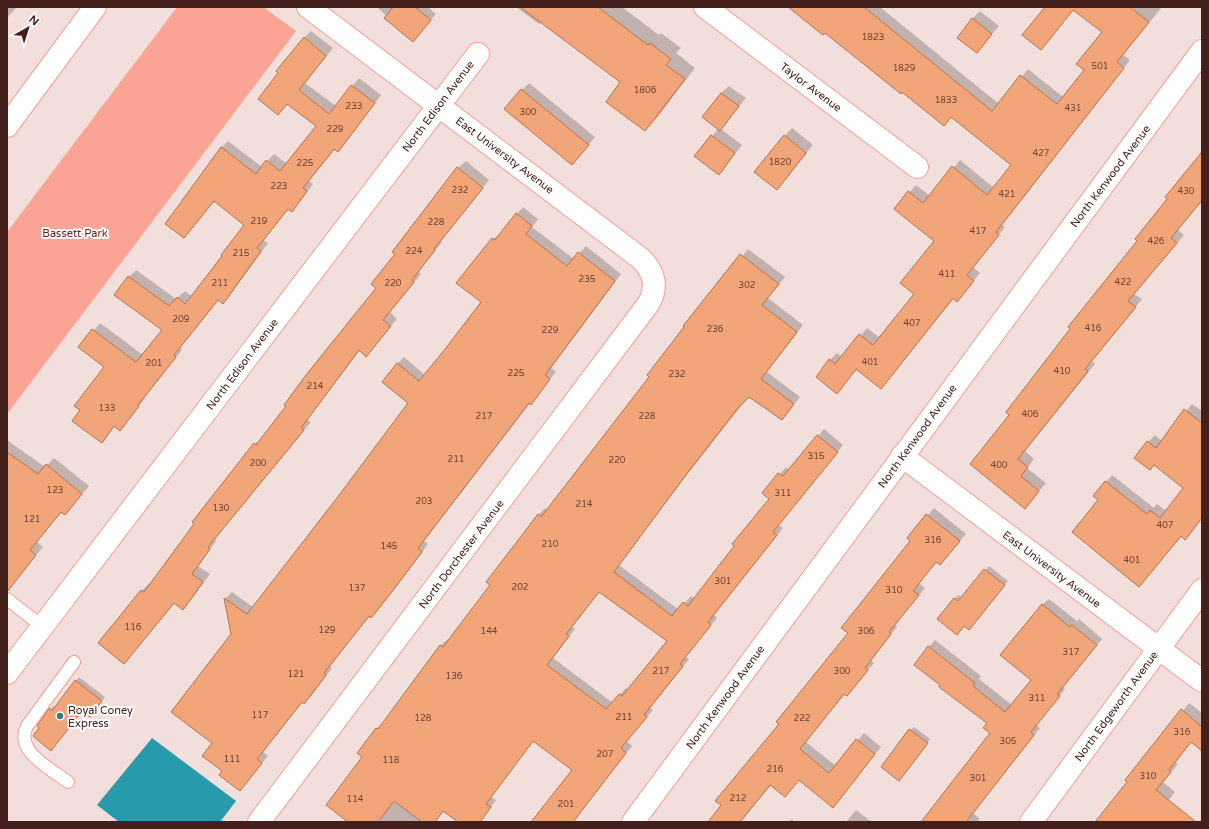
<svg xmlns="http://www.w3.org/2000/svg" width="1209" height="829" viewBox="0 0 1209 829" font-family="'Varela Round',sans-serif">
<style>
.green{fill:#fba395}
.water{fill:#279aab}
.shadow{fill:#0003;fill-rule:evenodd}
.building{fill:#f2a579;stroke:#ba7147;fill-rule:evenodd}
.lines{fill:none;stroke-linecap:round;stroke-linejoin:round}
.lane-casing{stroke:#f69e8f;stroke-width:14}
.street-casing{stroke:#f69e8f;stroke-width:24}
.secondary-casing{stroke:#f69e8f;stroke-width:24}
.lane{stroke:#fff;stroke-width:12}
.street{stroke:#fff;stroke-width:22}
.secondary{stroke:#fff;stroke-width:22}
.poi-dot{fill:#337985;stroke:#fff;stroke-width:1.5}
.labels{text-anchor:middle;stroke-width:4;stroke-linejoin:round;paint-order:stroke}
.number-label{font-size:9px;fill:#6f4132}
.street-label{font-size:11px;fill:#43201b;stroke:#fff}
.park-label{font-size:11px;fill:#721a11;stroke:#fff}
.poi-label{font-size:11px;fill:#43201b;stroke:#fff;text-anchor:start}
</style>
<rect width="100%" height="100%" fill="#f2dfdc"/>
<path class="green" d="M177,7H263L296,31L7,414V232Z"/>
<path class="water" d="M152,738L236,801L220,822H119L97,805Z"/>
<g class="shadow">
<path d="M7,7H17L7,18Z"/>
<path d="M377,7H428L436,14L413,41Z"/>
<path d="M516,7H622L659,35L661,33L681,48L676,53L695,68L656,119L645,130L622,82L541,22L539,24Z"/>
<path d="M795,7H880L999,104L1028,69L1063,97L1086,70L1103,32L1072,7H1127L1132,11L1135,7H1162L1123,55L1130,60L1002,225L1005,227L973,267L980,273L957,301L954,298L881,388L857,369L837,392L830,360L837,353L842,357L867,328L880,338L916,294L936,241L895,209L916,185L930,196L960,160L994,188L1012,165L952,116L944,124Z"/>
<path d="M980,11L999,26L977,52L972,19Z"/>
<path d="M311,31L333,48L305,83L336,106L359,78L381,95L345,143L338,151L335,149L309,181L313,184L299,203L292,210L289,208L263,240L268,243L230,295L223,302L219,299L180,348L182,350L144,397L145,398L127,422L115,426L102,442L81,410L106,367L80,347L100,323L143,355L163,330L129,277L136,270L176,299L185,291L192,297L245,225L214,200L184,237L221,148L228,141L262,167L274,154L287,164L318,126L288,103L278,114L304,38Z"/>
<path d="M529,83L595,137L579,156L522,90Z"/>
<path d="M729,86L746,98L721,129L742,145L719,174L696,156L718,129L721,93Z"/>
<path d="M792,128L813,145L784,181L785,136Z"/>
<path d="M1202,150V201L1178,230L1184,235L1134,294L1142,299L1092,361L1095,364L1025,451L1034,459L1027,468L1046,483L1025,508L1011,415L1138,240L1136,239L1201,155L1199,154Z"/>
<path d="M466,161L489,180L441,241L442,242L418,272L421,274L390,312L397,319L366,355L360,350L307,420L311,422L214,539L216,541L198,566L210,574L190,601L183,608L174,602L124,663L142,591L149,583L150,584L255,444L263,437L378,287L397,254L458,168Z"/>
<path d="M523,207L538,219L532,227L574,259L586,246L621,274L551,368L556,372L530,403L424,541L428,544L397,586L378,610L371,617L369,616L330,666L332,668L311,696L304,702L303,701L263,752L268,756L240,790L224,771L214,742L232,634L226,598L232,592L253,607L338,499L409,403L397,364L404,357L425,375L482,302L458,283L493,239L501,233Z"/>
<path d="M748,249L785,277L768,298L803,325L767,372L800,397L782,419L749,396L689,472L619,565L679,610L691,596L694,599L770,499L763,493L786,467L789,470L824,429L843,445L779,525L783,528L714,615L717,618L685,657L689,659L650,708L653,710L627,741L632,746L572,822H532L573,770L534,740L491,797L496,800L480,822H460L444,810L435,822H349L364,757L377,728L384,722L441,645L448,639L449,640L492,585L538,515L545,508L547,510ZM600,591L668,641L628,690L626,688L613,703L553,658L575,629L572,627Z"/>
<path d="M1192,404L1202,411V504L1194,521L1139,586L1099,500L1106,482L1112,475L1154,508L1157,504L1166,511L1184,488L1155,464L1150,469L1148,442L1155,435L1162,441Z"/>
<path d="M7,440L45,467L54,458L89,486L65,514L62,511L37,542L43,547L13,582L7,577Z"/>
<path d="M934,508L966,534L947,557L940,564L937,561L919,583L925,588L895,625L897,627L871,660L874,663L853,688L845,693L806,742L836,766L864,733L881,747L833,806L799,779L771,785L740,822H709L849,633L912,541L908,538Z"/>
<path d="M989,566L1008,581L972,625H964L938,618L958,595L962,598Z"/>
<path d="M1049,599L1077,621L1079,619L1102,639L1063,687L1065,689L1036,725L1040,728L973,813L980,819L977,822H924L991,733L988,723L941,685L929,647L935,640L981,676L979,679L1012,705L1032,680L1042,605Z"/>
<path d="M79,677L105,697L93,712L82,710L51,750L38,725L50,709L54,706L56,707Z"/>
<path d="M1189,703L1202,713V747L1192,741L1175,762L1178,764L1163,782L1175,792L1151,822H1096Z"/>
<path d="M914,727L930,739L903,776L910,730Z"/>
<path d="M856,810L872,822H846Z"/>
<path d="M792,819L795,822H788Z"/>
</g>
<g class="building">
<path d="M393,7H415L431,20L413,42L384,18Z"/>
<path d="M520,7H598L648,45L650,43L671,59L666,65L685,79L645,131L606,102L620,82Z"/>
<path d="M788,7H864L992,111L1020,75L1057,104L1084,70L1076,64L1102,32L1073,10L1041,50L1022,35L1045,7H1130L1149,22L1117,62L1124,68L996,232L999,235L967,275L974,281L957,302L953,298L881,389L856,369L837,394L816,377L829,359L835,364L859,334L873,345L914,294L900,283L934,241L894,209L908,191L923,203L952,166L987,195L1011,165L951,117L944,126L902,92L901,94L825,33L823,35Z"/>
<path d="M972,18L992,34L977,53L957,38Z"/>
<path d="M304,37L326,56L299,90L329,114L351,85L375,103L338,152L334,149L303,188L307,191L292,212L288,209L257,248L261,251L223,304L218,300L174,355L176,357L138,405L139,406L120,431L114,426L102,443L72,421L80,410L74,406L104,367L78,347L92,329L136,362L162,330L114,295L128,276L169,306L177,297L185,304L222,256L221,255L244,225L214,201L184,238L165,224L221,147L256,174L266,160L280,171L316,126L287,104L278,115L258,99L278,73L276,71Z"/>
<path d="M521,89L589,145L572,165L504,109Z"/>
<path d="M721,93L739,106L720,131L702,117Z"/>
<path d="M711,135L735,153L719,175L694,156Z"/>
<path d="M784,135L806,153L777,190L754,172Z"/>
<path d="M1202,152V200L1171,238L1177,243L1128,301L1136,307L1085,369L1088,371L1018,459L1028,467L1021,476L1039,491L1025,509L970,464L1009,415L1006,412L1070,329L1068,327L1137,241L1135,239L1167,199L1165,197Z"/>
<path d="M457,167L483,188L434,249L435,250L412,280L414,282L383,320L391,326L366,357L359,350L301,428L304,430L208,547L210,549L192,574L203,582L183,610L174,603L124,664L98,643L141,590L144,592L194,524L192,522L254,443L256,445L286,406L284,405L306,375L376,288L371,284L395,254L392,252Z"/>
<path d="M516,213L532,226L526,234L567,266L578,252L615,281L545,375L550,379L531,405L529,403L418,548L422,552L390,594L371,618L369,616L324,673L326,675L304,704L302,702L257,759L262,763L240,791L219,775L222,771L202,756L212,743L171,712L231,634L224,598L247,614L337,498L408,403L382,382L397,363L419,381L446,348L481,302L456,283L492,238L495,240Z"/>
<path d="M740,254L779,284L762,305L797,332L761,379L794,404L782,420L749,397L737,409L682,480L614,572L672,616L683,602L688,606L734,546L732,544L769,499L762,493L778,473L783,476L817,435L838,452L773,532L777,535L708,622L711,625L680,664L683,666L644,715L647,717L621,748L626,753L573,822H531L572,770L533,741L486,804L491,807L480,822H458L443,811L435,822H422L394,801L378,822H348L326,805L362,757L357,753L376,728L378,729L440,645L443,647L490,585L486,582L519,539L538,514L541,517L649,377L647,375L684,327L683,326ZM599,592L667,641L622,696L619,694L606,709L547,665L569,636L566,634Z"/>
<path d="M1184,409L1202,423V518L1185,540L1181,536L1139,587L1072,532L1098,500L1093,496L1105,481L1147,514L1150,510L1160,518L1183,488L1154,465L1150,470L1134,458L1147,441L1156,448Z"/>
<path d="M7,452L38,474L46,464L82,494L65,515L61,512L30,550L36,555L7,592Z"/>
<path d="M926,514L960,541L940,565L936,562L913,591L919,595L889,632L891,634L865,668L868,670L847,696L844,694L800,749L829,773L856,739L875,754L833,808L799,780L785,797L770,785L740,822H708L721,805L715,801L779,724L776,722L848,633L841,628L910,541L907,538Z"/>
<path d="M984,569L1005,585L969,630L964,626L957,635L937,619L954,598L958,601Z"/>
<path d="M1042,604L1070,627L1072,625L1097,645L1057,694L1060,696L1031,732L1034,735L966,822H921L990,733L983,728L987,723L939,687L940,685L914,665L928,646L975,683L973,686L1005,712L1031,680L1000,655Z"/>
<path d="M75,680L102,701L90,717L82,711L51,751L33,736L39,728L37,726L49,708L52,711Z"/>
<path d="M1181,709L1202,727V751L1191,742L1169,770L1171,772L1156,790L1196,822H1095L1127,782L1125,780Z"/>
<path d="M909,729L928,743L899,781L881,767Z"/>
</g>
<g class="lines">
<defs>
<g id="lane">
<path d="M7,599L43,627"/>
<path d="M68,782C51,769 14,751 27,726L74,662"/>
</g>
<g id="street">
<path d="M705,7L917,167"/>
<path d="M902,456L1202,681"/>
<path d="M7,673L478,54"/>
<path d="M259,822L649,303C658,286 654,271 640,258L308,7"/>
<path d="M633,822L1202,51"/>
<path d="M1031,822L1202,590"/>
</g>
<path id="secondary" d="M7,126L95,7"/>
</defs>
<use href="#lane" class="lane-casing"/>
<use href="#street" class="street-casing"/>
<use href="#secondary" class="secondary-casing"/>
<use href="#lane" class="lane"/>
<use href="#street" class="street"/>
<use href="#secondary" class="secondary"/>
</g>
<circle class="poi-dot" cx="60" cy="716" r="4"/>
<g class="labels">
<g class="number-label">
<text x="873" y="40">1823</text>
<text x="1100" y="69">501</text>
<text x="904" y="71">1829</text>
<text x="645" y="93">1806</text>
<text x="946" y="103">1833</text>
<text x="354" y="109">233</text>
<text x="1073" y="111">431</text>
<text x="528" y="115">300</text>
<text x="335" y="132">229</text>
<text x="1041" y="156">427</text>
<text x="780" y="165">1820</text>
<text x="305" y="166">225</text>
<text x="279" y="189">223</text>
<text x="460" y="193">232</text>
<text x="1186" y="194">430</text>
<text x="1007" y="197">421</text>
<text x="259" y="224">219</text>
<text x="436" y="225">228</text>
<text x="978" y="234">417</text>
<text x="1156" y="244">426</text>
<text x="414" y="254">224</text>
<text x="241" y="256">215</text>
<text x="947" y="277">411</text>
<text x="587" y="282">235</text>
<text x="1123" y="285">422</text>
<text x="220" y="286">211</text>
<text x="393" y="286">220</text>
<text x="747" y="288">302</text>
<text x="181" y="322">209</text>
<text x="912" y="326">407</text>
<text x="1093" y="331">416</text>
<text x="715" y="332">236</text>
<text x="550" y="333">229</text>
<text x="870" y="365">401</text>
<text x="154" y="366">201</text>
<text x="1062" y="374">410</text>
<text x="516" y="376">225</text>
<text x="677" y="377">232</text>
<text x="315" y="389">214</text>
<text x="107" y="411">133</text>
<text x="1030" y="417">406</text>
<text x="484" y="419">217</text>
<text x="647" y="419">228</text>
<text x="816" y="459">315</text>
<text x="456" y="462">211</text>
<text x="617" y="463">220</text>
<text x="258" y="466">200</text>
<text x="999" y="468">400</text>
<text x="55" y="493">123</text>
<text x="783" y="496">311</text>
<text x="424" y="504">203</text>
<text x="584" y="507">214</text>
<text x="221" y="511">130</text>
<text x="32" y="522">121</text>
<text x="1165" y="528">407</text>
<text x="933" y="543">316</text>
<text x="550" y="547">210</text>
<text x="389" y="549">145</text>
<text x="1132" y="563">401</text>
<text x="723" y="584">301</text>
<text x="520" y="590">202</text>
<text x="357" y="591">137</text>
<text x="894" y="593">310</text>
<text x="133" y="630">116</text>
<text x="327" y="633">129</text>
<text x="489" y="634">144</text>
<text x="866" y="634">306</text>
<text x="1071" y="655">317</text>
<text x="661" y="674">217</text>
<text x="842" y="674">300</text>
<text x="296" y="677">121</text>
<text x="454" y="679">136</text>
<text x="1037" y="701">311</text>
<text x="260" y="718">117</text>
<text x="624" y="720">211</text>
<text x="423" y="721">128</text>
<text x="802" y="721">222</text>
<text x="1182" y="735">316</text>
<text x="1008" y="744">305</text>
<text x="605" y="757">207</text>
<text x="232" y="762">111</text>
<text x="391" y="763">118</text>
<text x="775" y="772">216</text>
<text x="1148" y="779">310</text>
<text x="978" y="781">301</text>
<text x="738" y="801">212</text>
<text x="355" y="802">114</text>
<text x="566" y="807">201</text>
</g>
<g class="street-label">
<text transform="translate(811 87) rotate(37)" y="4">Taylor Avenue</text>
<text transform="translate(438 106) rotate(-53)" y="4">North Edison Avenue</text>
<text transform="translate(505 155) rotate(37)" y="4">East University Avenue</text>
<text transform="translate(1110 176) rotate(-53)" y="4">North Kenwood Avenue</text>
<text transform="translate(242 364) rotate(-53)" y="4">North Edison Avenue</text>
<text transform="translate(917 436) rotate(-54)" y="4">North Kenwood Avenue</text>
<text transform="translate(461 554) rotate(-53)" y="4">North Dorchester Avenue</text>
<text transform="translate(1052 569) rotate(37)" y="4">East University Avenue</text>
<text transform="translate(725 697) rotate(-54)" y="4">North Kenwood Avenue</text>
<text transform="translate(1116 706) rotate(-54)" y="4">North Edgeworth Avenue</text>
</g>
<g class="park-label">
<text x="75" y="237">Bassett Park</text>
</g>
<g class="poi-label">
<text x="68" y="714">Royal Coney<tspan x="68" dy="13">Express</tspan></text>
</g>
</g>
<rect width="1209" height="829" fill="none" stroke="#43201b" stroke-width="16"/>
<g transform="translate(28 28) rotate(39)" stroke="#ffffff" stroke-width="3" paint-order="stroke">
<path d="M0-3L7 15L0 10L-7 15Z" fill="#43201b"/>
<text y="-6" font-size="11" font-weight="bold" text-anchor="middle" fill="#43201b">N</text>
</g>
</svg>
